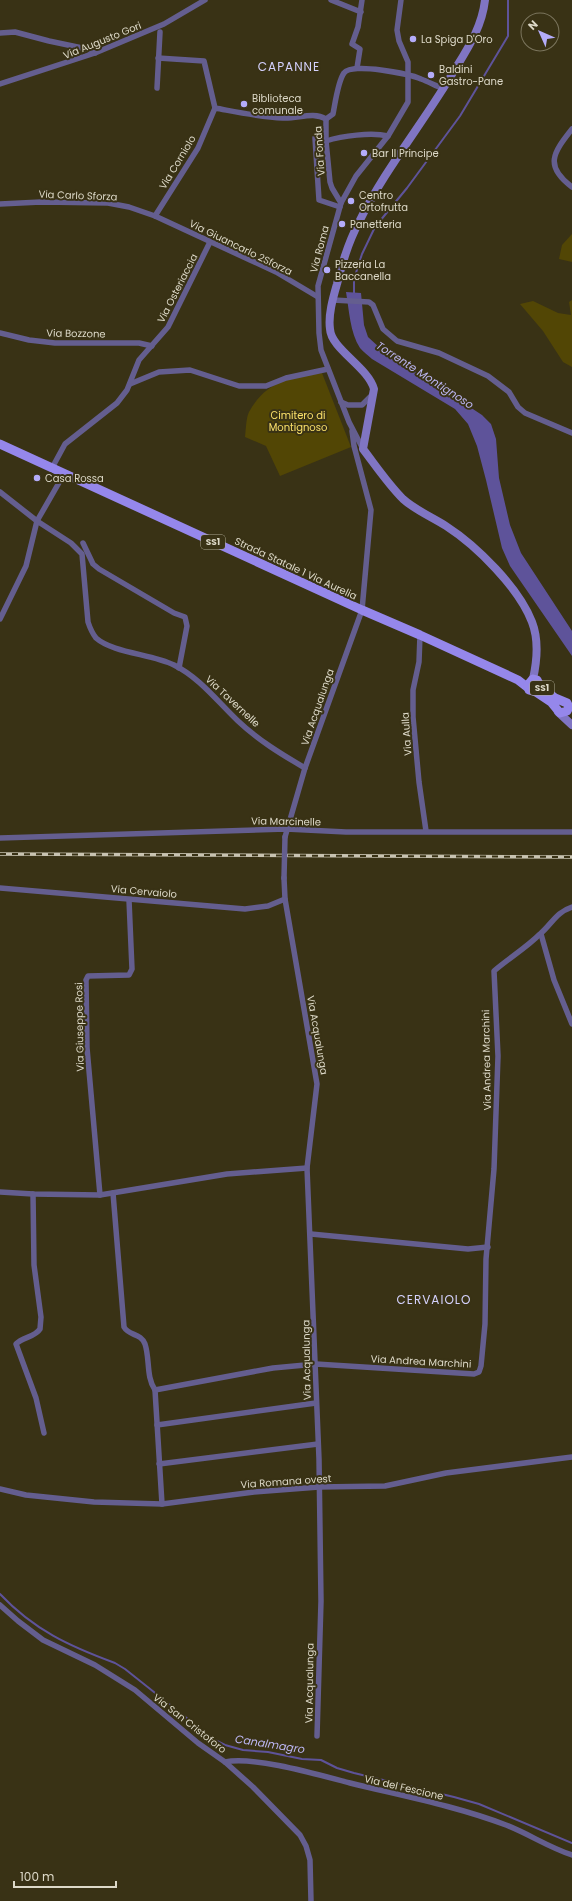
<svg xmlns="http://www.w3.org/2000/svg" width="572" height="1901" viewBox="0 0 572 1901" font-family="Poppins,sans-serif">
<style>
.green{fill:#524605}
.water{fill:#5e539a}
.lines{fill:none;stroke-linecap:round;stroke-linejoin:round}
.stream{stroke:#5e539a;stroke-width:2}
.street{stroke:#645e8f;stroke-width:5.5}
.secondary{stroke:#8075c3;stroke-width:8}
.primary{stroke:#9587eb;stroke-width:9}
.rail-casing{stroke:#c8c3b1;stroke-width:3.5}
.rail{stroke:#393215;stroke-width:2;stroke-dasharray:6;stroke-linecap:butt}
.street-bridge{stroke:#645e8f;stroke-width:5.5}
.poi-dot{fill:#b4acf9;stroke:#393215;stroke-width:1.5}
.labels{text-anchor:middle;stroke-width:4;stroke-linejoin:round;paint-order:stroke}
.shield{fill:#393215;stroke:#aca792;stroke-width:1}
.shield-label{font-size:9px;font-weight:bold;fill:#ddd9c8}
.poi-label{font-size:10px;fill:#ddd9c8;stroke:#393215;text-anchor:start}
.street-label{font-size:10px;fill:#ddd9c8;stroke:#393215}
.park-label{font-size:10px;fill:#fae069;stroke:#393215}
.water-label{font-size:11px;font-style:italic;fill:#bcb6f2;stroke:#393215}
.quarter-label{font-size:12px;letter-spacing:1px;fill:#d4d1fc;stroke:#393215}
</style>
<rect width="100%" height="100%" fill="#393215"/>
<g class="green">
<path d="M572,234V262L559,259L562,245Z"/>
<path d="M572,300V367L563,362L543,331L520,304L533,301L558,313L571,315L569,302Z"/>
<path d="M322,373L351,447L280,476L266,446L245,437C246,429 246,418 249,412C266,381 291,377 322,373Z"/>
</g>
<path class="water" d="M346,292L361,293L364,325L368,337L380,348L482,415L491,424L496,439L499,478L510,525L521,553L572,631V656L510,566L502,548L486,480L477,446L468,424L455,409L372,359C368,355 363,352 360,348C350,333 349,309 346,292Z"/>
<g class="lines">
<g class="stream">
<path d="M354,294V279L362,254L375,227L407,188L460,116L508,36V0"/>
<path d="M0,1594C34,1630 69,1646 115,1663L125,1669L213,1739L225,1745L243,1750L268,1752L302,1759L321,1760L337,1768L354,1773L454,1797L479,1804L572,1843"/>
</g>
<g class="street">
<path d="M331,0L361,12"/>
<path d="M0,33L15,32L49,41L87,49L95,53"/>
<path d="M158,58L204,61L215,108"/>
<path d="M357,68L360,49L352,44L358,27L362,0"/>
<path d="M0,84L95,53L164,24L205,0"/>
<path d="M157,88L160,32"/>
<path d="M215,108C237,112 260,117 283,118C298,119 313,111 326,119"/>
<path d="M326,119L333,114C335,104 338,81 344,73C351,62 410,74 421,79C429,82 436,86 444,89"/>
<path d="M326,119V141L330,182L332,188L341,203"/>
<path d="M572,129C553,153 544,166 572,187"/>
<path d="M315,138L319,200L340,207"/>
<path d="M326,141C342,136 371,132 388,136"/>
<path d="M0,204L41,202L108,203L129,207L155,216L250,260L276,272L318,297"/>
<path d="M155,216L198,148L215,108"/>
<path d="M333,300L369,302L373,305L383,329L397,341L439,353L488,376L509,392L518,407L525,413L572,433"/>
<path d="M0,333L29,340L55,343H139L152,346"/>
<path d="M130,384L159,372L190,370L239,386H266L286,378L328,369"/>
<path d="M341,402L348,405H362L372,395"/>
<path d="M363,449L349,422L321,350L319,333L318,286L341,203L356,176L388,136L408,102V62L399,41L397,30L401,0"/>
<path d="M52,468L65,444L117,403L127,390L139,360L168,327L210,242"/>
<path d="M0,492L37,521L71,543L82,554L88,622C90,628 92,633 96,638C113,653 152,654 174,665C200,678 217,701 238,721C258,740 281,754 305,768"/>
<path d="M83,543L93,564L99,569L174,613L185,617L187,626L179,668"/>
<path d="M0,619L26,566L37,521L64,474"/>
<path d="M420,635L419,662L413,690V717L419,782L426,831"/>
<path d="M285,837L305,768L362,610L371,510L354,446L352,431"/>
<path d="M0,838L286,829L346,832H572"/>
<path d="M284,878L285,899L317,1084L307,1168L319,1459L321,1601L317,1736"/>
<path d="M0,888L245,909L268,906L285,899"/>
<path d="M541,934L554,980L572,1024"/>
<path d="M0,1192L33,1194L100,1195L227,1174L307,1168"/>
<path d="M113,1193L124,1327C129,1336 141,1333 145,1344C150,1359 146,1377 155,1390L162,1504"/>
<path d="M33,1194L34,1265L41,1317L40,1329C35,1337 23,1337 16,1344L36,1398L44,1433"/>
<path d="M100,1195L87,1048L86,980L88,976L129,975L132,969L129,900"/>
<path d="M311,1234L468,1249L488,1247"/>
<path d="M155,1390L273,1368L316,1364L474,1374L479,1372L481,1366L485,1324L486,1259L494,1169L498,1056L494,971C509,958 526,948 540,934C552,924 556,912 572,907"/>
<path d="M157,1425L316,1403"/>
<path d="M159,1464L318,1444"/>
<path d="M0,1489L26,1495L94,1502L162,1504L254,1492L319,1487L385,1486L446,1473L572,1457"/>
<path d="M0,1605L18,1621L43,1640L95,1665L135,1690L198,1743L225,1762L253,1787L300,1835L306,1846L310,1860L311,1901"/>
<path d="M225,1762C255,1756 319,1775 350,1783C403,1796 456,1806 506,1825C529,1834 548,1847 572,1855"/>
</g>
<g class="secondary">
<path d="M485,0C482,27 468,48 454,71C424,122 385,169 359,222C349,241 342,263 337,284C333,298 328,315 330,329C331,349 368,367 374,389L363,449C376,466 388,484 403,499C415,510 432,517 446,526C477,546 519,588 532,622C539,640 537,661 533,679"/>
<path d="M558,712L572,725"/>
</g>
<g class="primary">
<path d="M0,444L362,610L420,635L518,680L527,687"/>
<path d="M533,679L537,680L540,686L555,698L567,703L569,707L567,711L560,713L551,702L536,692L529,690L528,685Z"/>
</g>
<defs>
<path id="rail" d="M0,854L572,857"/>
</defs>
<use href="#rail" class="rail-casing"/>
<use href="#rail" class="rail"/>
<path class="street-bridge" d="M284,878L285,837"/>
</g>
<g class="poi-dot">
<circle cx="413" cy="39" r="4"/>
<circle cx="431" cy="75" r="4"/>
<circle cx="244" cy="104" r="4"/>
<circle cx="364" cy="153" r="4"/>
<circle cx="351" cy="201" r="4"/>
<circle cx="342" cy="224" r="4"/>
<circle cx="327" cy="270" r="4"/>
<circle cx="37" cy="478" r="4"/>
</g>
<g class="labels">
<g class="shield">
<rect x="201" y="535" width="24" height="14" rx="3"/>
<rect x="530" y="681" width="24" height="14" rx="3"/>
</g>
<g class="shield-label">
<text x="213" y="545">SS1</text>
<text x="542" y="691">SS1</text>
</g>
<g class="poi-label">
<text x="421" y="43">La Spiga D'Oro</text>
<text x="439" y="73">Baldini<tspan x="439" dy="12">Gastro-Pane</tspan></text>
<text x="252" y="102">Biblioteca<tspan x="252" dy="12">comunale</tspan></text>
<text x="372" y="157">Bar Il Principe</text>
<text x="359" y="199">Centro<tspan x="359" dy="12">Ortofrutta</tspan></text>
<text x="350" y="228">Panetteria</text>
<text x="335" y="268">Pizzeria La<tspan x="335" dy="12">Baccanella</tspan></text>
<text x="45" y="482">Casa Rossa</text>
</g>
<g class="street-label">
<text transform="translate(102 40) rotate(-22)" y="4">Via Augusto Gori</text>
<text transform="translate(319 151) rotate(-94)" y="4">Via Fonda</text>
<text transform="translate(177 162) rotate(-59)" y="4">Via Corniolo</text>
<text transform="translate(78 195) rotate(2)" y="4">Via Carlo Sforza</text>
<text transform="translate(241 247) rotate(26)" y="4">Via Giuancarlo 2Sforza</text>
<text transform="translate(319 249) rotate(-75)" y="4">Via Roma</text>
<text transform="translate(177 288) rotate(-63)" y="4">Via Osteriaccia</text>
<text transform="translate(76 333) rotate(1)" y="4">Via Bozzone</text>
<text transform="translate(296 568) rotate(25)" y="4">Strada Statale 1 Via Aurelia</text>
<text transform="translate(233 701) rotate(43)" y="4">Via Tavernelle</text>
<text transform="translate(317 707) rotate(-71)" y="4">Via Acqualunga</text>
<text transform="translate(406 734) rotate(-94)" y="4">Via Aulla</text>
<text transform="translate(286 821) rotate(1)" y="4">Via Marcinelle</text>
<text transform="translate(144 891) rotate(5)" y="4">Via Cervaiolo</text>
<text transform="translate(79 1027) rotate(-91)" y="4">Via Giuseppe Rosi</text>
<text transform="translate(318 1035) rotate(80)" y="4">Via Acqualunga</text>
<text transform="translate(486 1060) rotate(-91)" y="4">Via Andrea Marchini</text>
<text transform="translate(306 1360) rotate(-91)" y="4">Via Acqualunga</text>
<text transform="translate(421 1361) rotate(3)" y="4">Via Andrea Marchini</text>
<text transform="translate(286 1481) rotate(-4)" y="4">Via Romana ovest</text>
<text transform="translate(309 1683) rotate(-89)" y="4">Via Acqualunga</text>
<text transform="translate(190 1723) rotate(38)" y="4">Via San Cristoforo</text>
<text transform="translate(404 1787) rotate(13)" y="4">Via del Fescione</text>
</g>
<g class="park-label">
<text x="298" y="419">Cimitero di<tspan x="298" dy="12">Montignoso</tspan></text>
</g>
<g class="water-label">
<text transform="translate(425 375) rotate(33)" y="4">Torrente Montignoso</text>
<text transform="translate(270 1744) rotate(9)" y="4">Canalmagro</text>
</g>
<g class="quarter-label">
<text x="289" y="71">CAPANNE</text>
<text x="434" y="1304">CERVAIOLO</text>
</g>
</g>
<g transform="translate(540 32) rotate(315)"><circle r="19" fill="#393215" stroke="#7b755d"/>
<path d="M0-3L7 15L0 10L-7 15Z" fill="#b4acf9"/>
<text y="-6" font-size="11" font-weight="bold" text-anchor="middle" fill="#ddd9c8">N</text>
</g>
<path d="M14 1881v6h102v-6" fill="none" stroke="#ddd9c8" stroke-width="2"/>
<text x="20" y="1881" font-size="12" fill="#ddd9c8" stroke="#393215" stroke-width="3" paint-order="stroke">100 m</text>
</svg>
